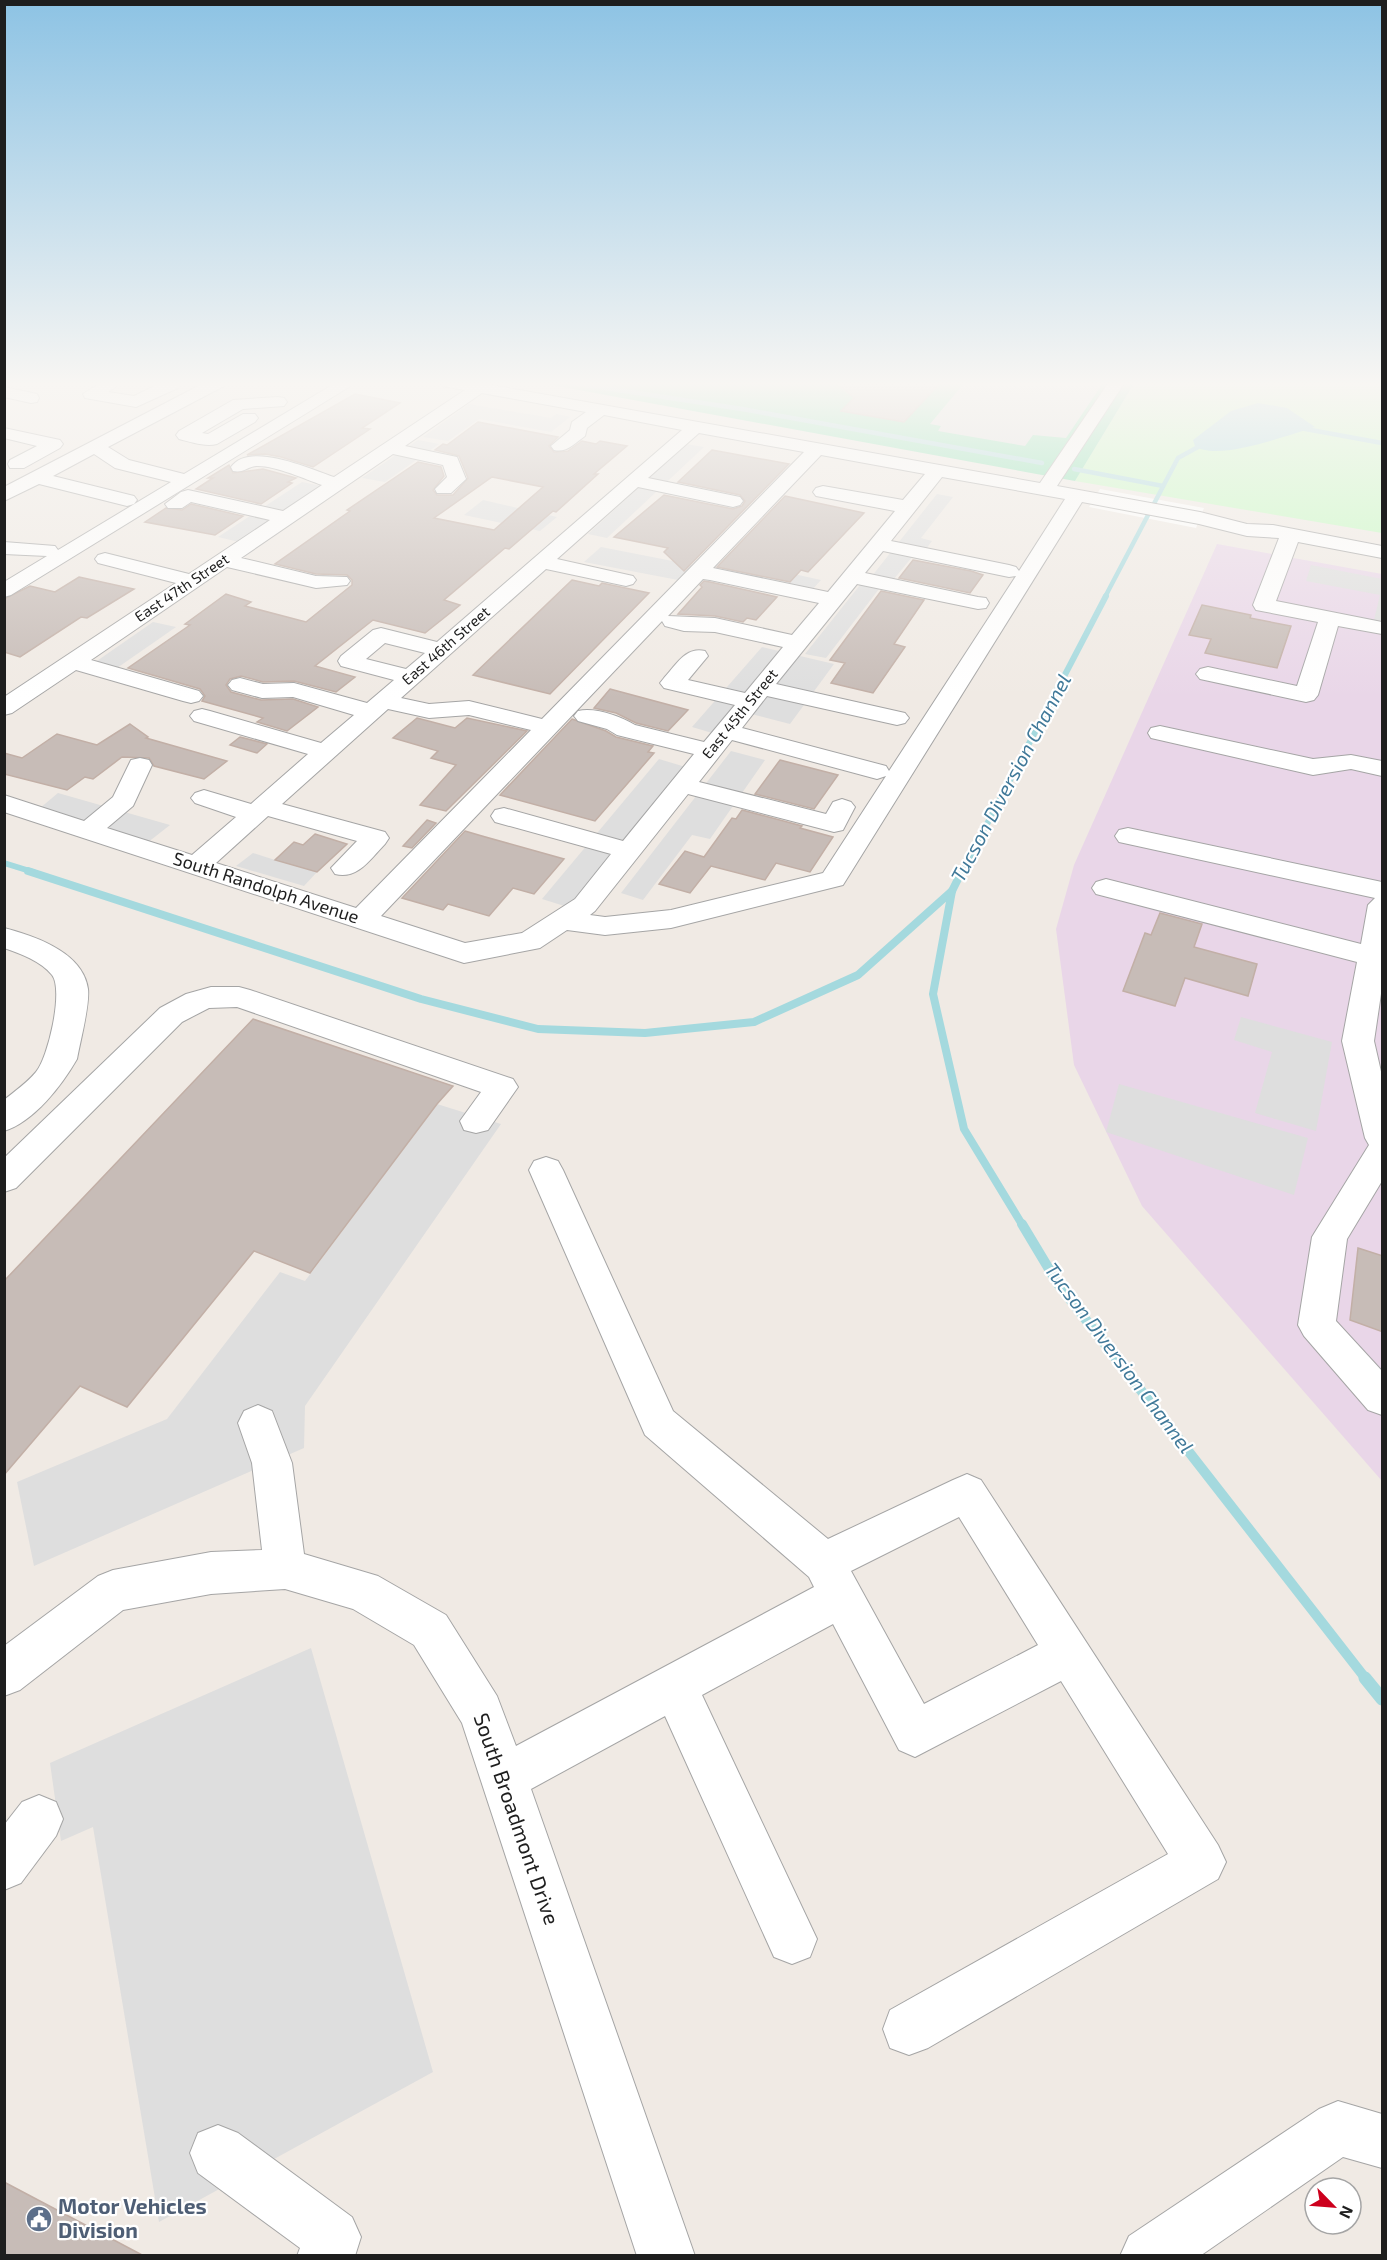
<svg xmlns="http://www.w3.org/2000/svg" width="1387" height="2260" viewBox="0 0 1387 2260" font-family="'Exo 2',sans-serif">
<style>
.industrial{fill:#e9d6e8}
.park{fill:#c4fbc0}
.pitch{fill:#80e1ae}
.parking{fill:#dedede}
.water{fill:#a4d9de}
.pier{fill:#fff}
.lines{fill:none;stroke-linecap:round;stroke-linejoin:round}
.stream-far4{stroke:#a4d9de;stroke-width:4.5}
.stream-far3{stroke:#a4d9de;stroke-width:6}
.stream-far2{stroke:#a4d9de;stroke-width:8}
.stream-far1{stroke:#a4d9de;stroke-width:10}
.stream{stroke:#a4d9de;stroke-width:13}
.building{fill:#c7bcb7;stroke:#c2afa6;stroke-width:1.5;fill-rule:evenodd}
.minor-casing{stroke:#a5a5a5;stroke-width:2}
.minor{fill:#fff;fill-rule:evenodd}
.labels{text-anchor:middle;stroke-width:4.5;stroke-linejoin:round;paint-order:stroke}
.far-street-label{font-size:15px;fill:#1e1e1e;stroke:#fff}
.street-label{font-size:18px;fill:#1e1e1e;stroke:#fff}
.water-label{font-size:20px;font-style:italic;fill:#407999;stroke:#fff}
.near-street-label{font-size:21px;fill:#1e1e1e;stroke:#fff}
.near-service-label{font-size:21px;font-weight:bold;fill:#4e5e75;stroke:#fff;text-anchor:start}
</style>
<rect width="100%" height="100%" fill="#f0eae4"/>
<path class="industrial" d="M1217,544L1382,574V1481L1142,1206L1074,1065L1056,929L1074,865Z"/>
<path class="park" d="M1135,382H1382V533L1075,481Z"/>
<path class="pitch" d="M535,382H1135L1075,481Z"/>
<g class="parking">
<path d="M965,382H1100L1103,383L1066,438L1033,435L1025,446L938,431L941,426L930,424Z"/>
<path d="M469,404L551,418L556,414L570,417L551,432L479,419L448,441L423,437Z"/>
<path d="M418,440L439,444L385,482L362,478Z"/>
<path d="M686,444L704,447L607,538L588,534Z"/>
<path d="M302,482L322,486L239,542L218,537Z"/>
<path d="M937,494L953,497L921,538L932,541L920,557L913,556L893,580L872,576Z"/>
<path d="M483,500L557,517L540,531L464,515Z"/>
<path d="M601,547L693,565L678,580L584,562Z"/>
<path d="M731,560L821,580L812,590L722,569Z"/>
<path d="M1311,565L1382,579V621L1374,620L1380,595L1306,581Z"/>
<path d="M860,585L879,589L826,658L805,654Z"/>
<path d="M153,622L176,627L117,668L94,663Z"/>
<path d="M762,647L834,664L790,724L739,711L719,735L692,727Z"/>
<path d="M731,751L765,760L710,839L692,835L643,900L621,893Z"/>
<path d="M659,759L689,768L574,909L542,899Z"/>
<path d="M58,793L170,825L147,843L39,809Z"/>
<path d="M253,853L275,860L317,872L304,886L236,866Z"/>
<path d="M1241,1017L1332,1042L1316,1131L1255,1113L1272,1052L1234,1040Z"/>
<path d="M1119,1084L1308,1138L1294,1195L1106,1132Z"/>
<path d="M437,1104L501,1124L305,1406L304,1448L34,1566L17,1482L167,1419L280,1272L305,1281Z"/>
<path d="M311,1648L433,2072L159,2222L93,1827L61,1841L50,1763Z"/>
</g>
<path class="water" d="M1258,403L1287,408L1315,427C1288,435 1217,462 1195,446L1193,440L1231,411Z"/>
<path class="pier" d="M1100,489L1204,508L1196,528L1089,507Z"/>
<g class="lines">
<g class="stream-far4">
<path d="M566,382L742,409L1042,463"/>
<path d="M1300,428L1382,443"/>
<path d="M1074,469L1163,486"/>
<path d="M1105,597L1178,458L1207,442"/>
</g>
<g class="stream-far3">
<path d="M4,863L33,872"/>
<path d="M962,872L1106,596"/>
</g>
<g class="stream-far2">
<path d="M28,871L421,999L538,1029L645,1033L754,1022L858,975L952,891"/>
<path d="M962,871L952,891L933,994L964,1129L1023,1226"/>
</g>
<path class="stream-far1" d="M1022,1224L1058,1284L1366,1679"/>
<path class="stream" d="M1365,1678L1382,1699"/>
</g>
<g class="building">
<path d="M836,382L868,384L941,382L904,422L841,411L854,398Z"/>
<path d="M355,394L400,403L362,428L370,429L313,467L281,457L265,454L247,455Z"/>
<path d="M478,422L558,437L549,446L554,452L568,451L582,441L596,444L600,441L627,446L594,474H598L556,512L553,511L509,549L505,548L444,600L460,605L425,633L373,620L315,666L355,677L336,692L294,681L263,682L241,676L230,679L226,685L231,692L261,700L293,699L318,707L287,731L257,722L263,718L202,701L205,696L200,689L128,668L190,625L185,624L226,594L251,602L245,606L306,622L352,585V580L347,575L316,574L275,564L350,511L347,510L418,462L441,467L444,476L433,490L437,495H453L468,478L459,456L435,450L443,444L447,445ZM492,477L543,487L494,530L434,518Z"/>
<path d="M712,450L789,464L684,571L664,552L668,548L614,537L664,495L733,509L742,506L745,501L740,495L678,482Z"/>
<path d="M229,465L233,473L263,469L296,478L288,482L292,483L261,504L196,489L213,478H208Z"/>
<path d="M785,496L864,513L808,572L801,570L790,582L717,567Z"/>
<path d="M191,504L243,516L215,535L145,522L166,508L182,510Z"/>
<path d="M913,560L971,571L983,575L970,593L899,578Z"/>
<path d="M79,577L134,589L87,618L81,617L20,657L4,652V599L30,586L55,592Z"/>
<path d="M572,580L599,586L602,583L649,593L550,694L473,675Z"/>
<path d="M704,581L710,582L777,597L756,620L747,618L743,622L715,616L678,614L702,587L700,585Z"/>
<path d="M881,591L924,600L894,644L905,647L873,693L831,683L845,663L830,660Z"/>
<path d="M1202,605L1251,615L1250,618L1291,626L1277,668L1205,653L1211,639L1189,635Z"/>
<path d="M610,689L688,710L668,731L636,723L616,713L594,708Z"/>
<path d="M417,718L455,728L467,718L527,731L446,811L420,805L456,765L431,758L438,751L393,738Z"/>
<path d="M572,719L606,731L616,737L653,746L648,752L654,753L595,821L500,795Z"/>
<path d="M130,724L148,737L146,738L227,761L204,779L154,766L149,758L122,757L93,779L85,777L67,790L4,774V753L22,758L57,734L97,745Z"/>
<path d="M240,737L267,744L257,753L230,745Z"/>
<path d="M780,760L838,775L814,809L755,794Z"/>
<path d="M742,810L802,826L800,828L833,837L810,872L776,863L765,880L711,866L690,893L659,884L685,851L704,857L732,818L736,819Z"/>
<path d="M427,820L436,823L412,848L403,846Z"/>
<path d="M465,831L482,836L564,859L534,894L513,888L489,916L448,904L443,910L402,898Z"/>
<path d="M315,834L347,844L317,872L275,860L294,842L303,845Z"/>
<path d="M1160,913L1202,924L1194,947L1257,964L1248,996L1185,978L1175,1006L1123,991L1145,933L1151,935Z"/>
<path d="M253,1019L453,1086L437,1104L310,1273L254,1251L127,1407L80,1386L4,1475V1281Z"/>
<path d="M1358,1248L1383,1256V1332L1350,1320Z"/>
<path d="M4,2182L144,2256H4Z"/>
</g>
<g class="lines">
<defs>
<g id="minor">
<path d="M102,382H123L108,392L134,396L163,382H179L180,384L178,388L136,407L85,398L83,394Z"/>
<path d="M206,382H226L224,386L108,447L129,460L184,474L337,382H357L11,595L4,597V582L47,556L4,554V542L55,546L58,550L171,482L115,468L94,454L53,476L134,496L137,500L134,504L127,506L39,484L4,501V487Z"/>
<path d="M440,382H475L1040,483L1109,382H1125L1057,486L1200,512L1247,524L1273,525L1382,546V558L1298,542L1276,601L1382,622V634L1338,626L1318,695L1314,700L1306,702L1200,679L1196,674L1200,669L1208,667L1297,686L1318,622L1256,610L1253,605L1279,538L1247,536L1199,524L1082,502L843,885L671,928L605,935L567,930L540,948L464,963L4,812V795L84,821L113,797L131,760L140,758L149,760L152,765L133,806L107,828L192,855L236,817L195,803L191,798L195,793L204,790L251,804L308,754L194,721L190,716L194,711L202,709L210,711L321,743L354,715L293,697L262,698L232,690L228,685L232,680L240,678L263,684L294,683L367,703L394,680L341,666L338,661L341,656L373,630L381,628L437,642L682,430L604,415L587,428L585,436C575,443 567,453 554,450L551,446L570,430L572,422L586,412L482,393L405,446L457,457L466,479L451,493H437L435,489L447,477L443,465L393,454L241,558L316,576L347,577L350,581L347,585L316,588L227,567L91,660L199,691L203,696L199,701L191,703L183,701L76,670L12,713L4,715V697L176,583L98,563L95,559L98,555L105,553L189,574L270,520L191,502L182,508H168L165,504L181,492L188,490L283,511L322,485C305,479 274,465 256,466C247,467 244,473 233,471L231,467C249,441 310,469 334,477L465,390L442,386ZM699,433L804,452L542,719L469,701L429,704L401,698L546,569L626,586L633,584L636,580L633,576L557,559L638,487L733,507L740,505L743,501L740,497L648,478ZM821,455L925,474L903,500L823,486L816,488L813,492L816,496L895,511L828,592L713,568ZM942,477L1065,499L1019,571L1016,567L1009,565L891,541ZM883,551L1009,577L1016,576L889,771L886,766L742,728L767,696L897,725L905,723L909,718L905,713L776,684L857,584L978,609L986,608L989,603L986,598L978,597L865,573ZM703,579L710,580L819,603L792,635L715,618L668,616ZM662,621L665,626L684,631L715,632L783,647L745,693L688,680L708,656L705,651C686,646 676,665 664,678L660,683L664,688L735,705L704,742L635,725C620,716 595,707 578,711L574,716L578,721L607,729L617,735L694,754L623,841L504,808L495,810L491,816L495,822L611,854L575,899L522,933L465,943L381,916ZM385,643L425,653L406,669L366,659ZM388,709L429,718L469,715L531,730L356,908L216,863L268,816L357,841L331,868L335,874C358,880 371,858 385,844L389,838L385,832L282,804ZM732,740L877,779L886,776L823,873L671,910L605,917L590,915L595,911L688,794L834,832L843,830L855,807L851,802L842,799L833,802L826,814L699,782Z"/>
<path d="M4,387L37,394L39,398L37,402L31,403L4,397Z"/>
<path d="M278,397L284,398L287,402L284,406L243,409L202,433L208,434L243,414H255L258,418L255,422L217,444C205,447 191,442 179,439L176,435L179,431L233,400Z"/>
<path d="M4,428L60,440L63,444L60,448L24,468H10L8,464L10,460L37,446L4,438Z"/>
<path d="M1160,726L1313,759L1351,755L1382,761V776L1351,769L1313,775L1151,738L1148,733L1151,728Z"/>
<path d="M1128,828L1382,882V987L1374,1041L1382,1076V1181L1347,1239L1336,1321L1382,1371V1415L1368,1410L1304,1336L1298,1325L1312,1237L1369,1145L1365,1138L1342,1041L1357,962L1096,894L1092,888L1096,882L1106,879L1361,944L1368,905L1375,898L1119,842L1115,836L1119,830Z"/>
<path d="M4,928C35,936 83,952 88,989C90,1005 80,1042 77,1059C62,1085 34,1122 4,1131V1100C15,1091 27,1083 36,1072C48,1058 64,990 52,975C41,961 21,954 4,948Z"/>
<path d="M211,987H239L250,990L513,1079L518,1087L488,1130L476,1133L464,1130L460,1121L481,1092L237,1007L209,1008L182,1022L16,1188L4,1192V1158L160,1008L186,994Z"/>
<path d="M546,1157L558,1161L563,1170L673,1411L828,1539L953,1480L967,1474L981,1480L1218,1845L1226,1862L1218,1879L928,2048L909,2055L890,2048L883,2029L890,2010L1168,1854L1061,1681L915,1757L899,1750L833,1624L702,1695L817,1939L810,1957L792,1964L774,1957L665,1716L531,1789L695,2256H637L462,1723L414,1645L353,1609L285,1589L211,1594L123,1610L20,1690L4,1696V1646L98,1576L113,1570L211,1552L262,1550L252,1463L238,1423L244,1411L258,1405L272,1411L292,1463L304,1554L378,1576L446,1615L497,1696L516,1746L814,1587L809,1577L645,1435L529,1170L534,1161ZM959,1517L1038,1645L924,1704L851,1571Z"/>
<path d="M39,1795L56,1802L63,1819L56,1836L21,1883L4,1890V1825L22,1802Z"/>
<path d="M1338,2101L1382,2114V2168L1343,2157L1200,2256H1120L1129,2236L1319,2109Z"/>
<path d="M218,2125L238,2133L352,2217L361,2237L355,2256H297L300,2248L198,2173L190,2153L198,2133Z"/>
</g>
</defs>
<use href="#minor" class="minor-casing"/>
<use href="#minor" class="minor"/>
</g>
<linearGradient id="sky" x2="0" y2="1"><stop stop-color="#8dc3e4"/><stop offset="0.55" stop-color="#f8f6f3"/><stop offset="1" stop-color="#f8f6f3" stop-opacity="0"/></linearGradient>
<rect width="1387" height="698" fill="url(#sky)"/>
<defs>
<symbol id="civic-disc" viewBox="-11 -11 22 22"><circle r="9.5" fill="#5c6f8a" stroke="#fff"/><path d="M-.6-6.5H3V-4.5H.6V-3L4-1V1h2V6H-6V1h2V-1L-.6-3ZM-1.2 2.5V6h2.4V2.5Z" fill="#fff"/></symbol>
</defs>
<g fill-rule="evenodd">
<use href="#civic-disc" x="24" y="2204" width="30" height="30"/>
</g>
<g class="labels">
<g class="far-street-label">
<text transform="translate(182 588) rotate(-34)" y="5">East 47th Street</text>
<text transform="translate(446 646) rotate(-41)" y="5">East 46th Street</text>
<text transform="translate(740 714) rotate(-51)" y="5">East 45th Street</text>
</g>
<g class="street-label">
<text transform="translate(266 888) rotate(18)" y="6">South Randolph Avenue</text>
</g>
<g class="water-label">
<text transform="translate(1011 778) rotate(-62)" y="7">Tucson Diversion Channel</text>
<text transform="translate(1119 1358) rotate(53)" y="7">Tucson Diversion Channel</text>
</g>
<g class="near-street-label">
<text transform="translate(516 1819) rotate(71)" y="7">South Broadmont Drive</text>
</g>
<g class="near-service-label">
<text x="58" y="2214">Motor Vehicles<tspan x="58" dy="24">Division</tspan></text>
</g>
</g>
<rect width="1387" height="2260" fill="none" stroke="#1e1e1e" stroke-width="12"/>
<g transform="translate(1333 2206) rotate(115)"><circle r="28" fill="#ffffff" stroke="#a5a5a5" stroke-width="1.5"/>
<path d="M0-4.5L10 22L0 15L-10 22Z" fill="#cd001d"/>
<text y="-9" font-size="16" font-weight="bold" text-anchor="middle" fill="#1e1e1e">N</text>
</g>
</svg>
